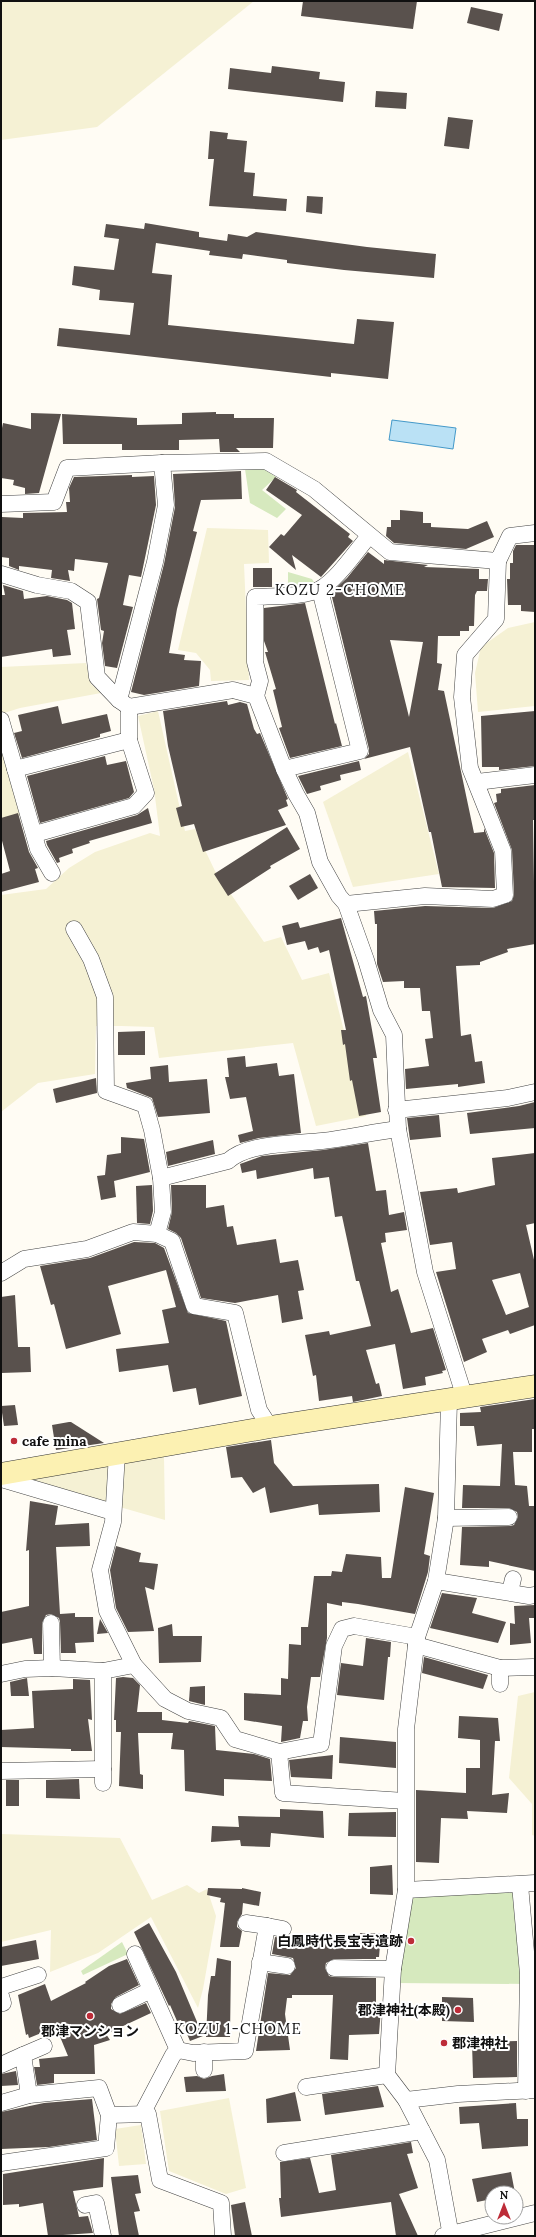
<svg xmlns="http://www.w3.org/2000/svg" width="536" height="2237" viewBox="0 0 536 2237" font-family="Lora,'Noto Sans JP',serif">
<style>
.farmland{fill:#f5f1d4}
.green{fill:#d6e9be}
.water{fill:#bae1f5;stroke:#4499c9}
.building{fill:#59514d;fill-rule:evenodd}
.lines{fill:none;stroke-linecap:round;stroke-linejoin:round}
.street-casing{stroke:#434343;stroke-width:17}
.secondary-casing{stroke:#323232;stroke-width:23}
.street{stroke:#fff;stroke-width:16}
.secondary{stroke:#fcf1b2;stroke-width:22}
.poi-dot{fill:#bd2c38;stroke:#fff;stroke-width:1.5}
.labels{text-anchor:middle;stroke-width:4;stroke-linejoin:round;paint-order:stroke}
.poi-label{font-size:14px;font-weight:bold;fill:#101010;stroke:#fff;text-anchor:start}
.neighbourhood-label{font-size:15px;letter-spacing:1px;fill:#101010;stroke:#fff}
</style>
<rect width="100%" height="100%" fill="#fffcf4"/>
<g class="farmland">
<path d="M1,1H254L97,127L1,140Z"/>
<path d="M207,528L268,530L269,563L244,564L249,680L211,681L210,670L196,653L178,650Z"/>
<path d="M535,622V706L478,712L475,673L481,647L508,628Z"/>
<path d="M86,663L91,684L101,693L20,708L1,714V667Z"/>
<path d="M158,711L185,831L195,829L215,871L264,942L281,937L302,980L329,973L366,1116L316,1126L293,1043L159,1058L154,1027L121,1026H96L95,1074L38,1083L1,1112V895L46,889L69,868L95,852L150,833L160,836L154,789L138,716Z"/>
<path d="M1,731L24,814L1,822Z"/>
<path d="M408,752L439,874L353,887L323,802Z"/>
<path d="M164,1456L165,1520L22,1479Z"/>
<path d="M535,1692V1836L532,1835V1804L509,1778L518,1696Z"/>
<path d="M1,1834L120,1838L152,1900L187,1885L199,1893L207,1889L216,1916L203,1989L198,2008L151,1917L98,1953L50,1972L51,1930L1,1942Z"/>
<path d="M229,2098L246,2188L226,2194L169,2171L160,2111Z"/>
<path d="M141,2125L146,2164L119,2166L115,2129Z"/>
</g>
<g class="green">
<path d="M262,468L276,477L262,490L286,509L277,518L250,503L245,469Z"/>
<path d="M288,572L312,579L317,587L288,593Z"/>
<path d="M520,1885L526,1984L395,1983L406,1890Z"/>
<path d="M122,1942L128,1954L83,1975L81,1971Z"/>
</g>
<path class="water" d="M392,420L456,428L453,449L389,440Z"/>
<g class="building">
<path d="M303,1H417L413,29L301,16Z"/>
<path d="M471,7L503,14L499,31L467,23Z"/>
<path d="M272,66L320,72L319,79L345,82L343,102L228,89L230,68L271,73Z"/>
<path d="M376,91L407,93L406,109L375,107Z"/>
<path d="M448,117L473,120L469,149L444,146Z"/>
<path d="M210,131L228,133L227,139L247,141L244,172L255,173L253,196L287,199L286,211L209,206L214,159H208Z"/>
<path d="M307,196L323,197L322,214L306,212Z"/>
<path d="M145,223L199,232V237L227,241L228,234L247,237L256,232L367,247L436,254L434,278L344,270L287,263V260L243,254L242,259L209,255L210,251L156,243L152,273L172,275L168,325L354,344L357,319L394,322L388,379L331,373V377L57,346L59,328L130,335L134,303L99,300L100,290L72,285L74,266L114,270L119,239L104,237L106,224L144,229Z"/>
<path d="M216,412V414H234V418H274L273,448H236L240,452H220L219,439L179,440V450H122V444H63L62,414L137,418V425L182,424V413Z"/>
<path d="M31,413L61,414L39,493L25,494V488L13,485L14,480L1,478V433L3,423L31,429Z"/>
<path d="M241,471L242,499L201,500L193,531L197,532L177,609L169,653L185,655L184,660L201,661L199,686L144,695L131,692L164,564L175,507L173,474Z"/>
<path d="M132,475V477L154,476L156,505L141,577L129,575L123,605L133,607L117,668L105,666L102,643L104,631L101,630L97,599L99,598L108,563L75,559L74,571L68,570L70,581L51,578L52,570L19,566V570L9,566V558L1,557L2,517L23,518V513L67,512L66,502H70L69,488L74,477Z"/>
<path d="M275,477L297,490L296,492L350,534L348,537L353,541L321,577L292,555L296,570L269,547L281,534L284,536L302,515L266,490Z"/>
<path d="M400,510L423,512V523H431V527L468,529L487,521L494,537L466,549L394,543L386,536L387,527H391V520H400Z"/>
<path d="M516,545H535V612L521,611V605H508L507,579H510V563H513V551Z"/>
<path d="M368,552L384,564V560L428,565L424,567L479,569V591H477L475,595L474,626H469V631H460V636H438L437,663L442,664L438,690L444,691L474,833L484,832V828L494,853L495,888L442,887L431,832H429L410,747L364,759L369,754V749L331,593L347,578ZM390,640L423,642L409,717Z"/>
<rect x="253" y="568" width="19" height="19"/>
<path d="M479,579H488L487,591H479Z"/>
<path d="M3,585L23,591L24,599L47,596L67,600L72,603L75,629L67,630L71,655L53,657L52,649L1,657V595H5Z"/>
<path d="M305,603L335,724L336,723L342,746L290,758L279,728L282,727L273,690L276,689L265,652H268L264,641V608Z"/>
<path d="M227,701L228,705L240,702L247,704L254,729L257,734L260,733L288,799L286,800L288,806L278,810L286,825L203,852L194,824L181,827L176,808L182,806L168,746L163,711Z"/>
<path d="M58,706L62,724L107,714L111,731L100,734V737L22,758L14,733L22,731L18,715Z"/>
<path d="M535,711V766L499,770V767H482L481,716Z"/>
<path d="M105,756L107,765L126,761L134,792L129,798L40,823L27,776Z"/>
<path d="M359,761L361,770L340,775L341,780L320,786L321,790L307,794L298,776Z"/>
<path d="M535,785V820H533L535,944L507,949L508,952L480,962V965L456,966L461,1036L471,1034L475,1062L482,1061L485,1083L458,1087V1084L406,1089L405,1069L429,1066L425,1039L433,1038L430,1011H422L420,988H404V981L383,982L377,964V924H375L374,911L425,906L493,908L512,901L514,895L512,850L494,803L497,802L496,794L501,793V789Z"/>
<path d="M148,808L152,823L89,841L90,843L72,849L73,853L59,858L60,862L57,863L47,845L46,841L137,815Z"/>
<path d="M18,813L29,852L38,868L35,869L39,882L1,892V874L10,871L1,837V818Z"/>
<path d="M287,827L300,849L270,866L271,868L228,896L214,874Z"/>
<path d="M310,874L318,888L298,900L289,886Z"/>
<path d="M341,918L363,997L366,996L377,1058H373L381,1112L359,1116L352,1080L350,1081L345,1044L343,1045L341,1030H346L329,950L320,953L318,947L308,950L305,941L287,945L282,926L298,922L300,928Z"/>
<path d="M145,1031V1055H118V1032Z"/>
<path d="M245,1056L246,1067L277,1063L279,1076L294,1074L301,1133L259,1138L240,1143L238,1135L253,1131L246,1097L230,1099L225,1077H229L227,1058Z"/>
<path d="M168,1065L169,1082L207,1079L210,1113L158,1117L152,1098L127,1088L126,1083L151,1079L150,1067Z"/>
<path d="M96,1078L97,1093L56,1103L53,1089Z"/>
<path d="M535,1102V1128L470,1134L467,1113L519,1106Z"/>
<path d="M439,1115L441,1137L410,1140L407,1118Z"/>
<path d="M121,1137L144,1139L150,1172L114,1181L116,1197L101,1200L97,1176L105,1175L107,1155L121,1153Z"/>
<path d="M213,1140L215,1154L168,1166L166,1152Z"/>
<path d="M368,1143L376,1191L386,1190L389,1215L404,1212L407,1230L385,1233L386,1242L381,1243L391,1292L398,1289L411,1333L433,1328L446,1370L442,1371L443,1373L425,1377L426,1385L403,1389L395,1344L366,1350L376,1384L379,1383L382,1396L353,1402L352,1396L319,1401L316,1375L313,1376L305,1335L329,1331L330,1335L371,1326L359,1281H356L342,1216L335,1217L329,1177L314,1179L313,1168L257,1179L256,1170L242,1173L240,1164L262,1156L323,1150Z"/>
<path d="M535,1153V1223L526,1225L535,1264V1325L510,1334L508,1330L482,1339L487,1352L464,1362L436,1272L456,1269L452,1242L430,1245L420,1192L457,1188L458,1193L495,1185L492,1158ZM520,1273L529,1307L506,1315L492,1280Z"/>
<path d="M152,1185L153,1211L150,1224L137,1223L136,1186Z"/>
<path d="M171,1185H206V1208L224,1205L227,1227L233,1226L237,1245L276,1239L280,1263L298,1260L304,1290L298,1291L303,1319L282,1323L278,1295L235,1303L201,1298L181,1238L176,1233L168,1229L172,1212Z"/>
<path d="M134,1242L155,1243L164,1248L188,1313L226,1321L242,1396L199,1405L196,1388L173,1392L168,1365L119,1372L116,1349L169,1343L162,1310L176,1307L166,1270L108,1286L121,1334L66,1349L54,1304L51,1305L40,1266L90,1258Z"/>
<path d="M15,1295L18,1347H30L31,1372L1,1373V1297Z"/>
<path d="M535,1399V1429H532V1452H513L515,1485L527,1486L529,1506H535V1571L489,1561V1567L460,1565L462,1527L510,1526L514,1525L518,1517L517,1512L509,1508H462L463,1485L500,1486L502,1444L477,1446L474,1426H460V1413L481,1412L480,1407Z"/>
<path d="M15,1405L18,1425L4,1426L1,1406Z"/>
<path d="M69,1422H71L104,1443L56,1450L52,1425Z"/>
<path d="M271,1440L274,1463L293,1486L379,1484L380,1512L319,1515L318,1504L270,1513L265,1487L253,1493L242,1477L231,1478L226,1447Z"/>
<path d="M405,1487L434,1493L424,1554L430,1556L428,1572L415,1614L358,1604L342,1602V1606L327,1603V1638L320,1677H311L307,1707L308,1721H303L300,1738L281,1742L282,1726L244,1720V1693L281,1695V1678L288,1679L289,1644L301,1645V1627H308L314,1576H331L332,1571L342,1572L346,1554L381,1557L382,1578H391Z"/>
<path d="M30,1501L58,1506L55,1525L89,1523L90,1546L56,1547L60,1614L75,1613V1617H93L94,1642L75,1643L76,1653H61L60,1622L59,1618L51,1614L46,1615L42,1623V1654H34L32,1638L1,1644V1612L29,1606V1550L26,1551Z"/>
<path d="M116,1546L141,1553L139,1562L158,1564L154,1590L145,1587L154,1631L128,1632L116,1608L110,1570Z"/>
<path d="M442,1593L477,1598L472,1613L506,1622L498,1643L430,1628Z"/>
<path d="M535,1605V1618H529L531,1643L510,1645V1623L515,1624L514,1606Z"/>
<path d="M100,1619L108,1633L97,1634Z"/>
<path d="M172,1624L173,1636H202L201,1662L159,1663L158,1628Z"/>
<path d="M366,1638L391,1642L390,1657H388L384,1700L337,1695L341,1663L363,1666Z"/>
<path d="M424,1657L488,1675L483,1689L422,1673Z"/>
<path d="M123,1677L133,1678L140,1685L137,1712H162V1720L188,1723L189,1721L215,1726L216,1750L254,1754L270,1759L272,1781L224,1779V1796L185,1791L184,1750L171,1749L173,1733H138L140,1774L143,1775V1789L119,1786L121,1732H116V1720H114L116,1678Z"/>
<path d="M27,1678L29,1696H11L10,1682Z"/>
<path d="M73,1679L90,1680L92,1720L88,1719L92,1751H71V1749L1,1747V1730L34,1728L32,1691L73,1689Z"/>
<path d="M205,1686V1705L189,1701L190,1687Z"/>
<path d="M459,1716L498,1718L500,1741H495L492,1795L509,1793L507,1813L467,1811L468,1819L441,1818L439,1863L416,1862V1790L466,1793V1768H480V1740L458,1738Z"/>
<path d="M340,1737L396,1742V1768L339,1763Z"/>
<path d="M333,1755L332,1779L291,1777L289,1760Z"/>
<path d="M79,1779L80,1799L46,1798V1780Z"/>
<rect x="6" y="1780" width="13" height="26"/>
<path d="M280,1809L323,1811L324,1838L271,1833L270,1847L241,1846L240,1840L211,1842L212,1826L239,1827L238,1816L280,1817Z"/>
<path d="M396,1812V1837L348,1836L349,1813Z"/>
<path d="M392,1865L393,1895L370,1894V1867Z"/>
<path d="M208,1888L242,1889V1888L261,1892L259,1906L243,1903L242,1914L237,1922V1927L242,1931L239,1947H220L225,1903L220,1902L221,1898L207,1895Z"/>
<path d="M149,1923L176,1972L203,2036L190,2041L181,2020L177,2021L170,2005L169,2006L134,1932Z"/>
<path d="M360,1933H381L379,1957H376V1959H334L326,1963L325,1968L329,1976L333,1977L376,1978V2008H381L379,2034L349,2035L348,2060L330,2059L333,1995H292V1998H287L285,2014L290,2050L256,2051L268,1973L290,1975L296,1968L293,1958L272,1954L275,1937L282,1938L289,1936L359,1942Z"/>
<path d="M36,1940L39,1959L1,1966V1947Z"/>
<path d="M217,1958L231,1961L230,2037H206L208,1995L211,1976H215Z"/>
<path d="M127,1959L139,1985L116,1997L111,2004V2009L120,2014L146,2003L151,2013L106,2034L110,2040L94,2045L95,2074H54V2083L37,2085L34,2067H40L39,2059L68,2056L56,2027L29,2038L28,2034L26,2035L18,1995L45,1984L51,2001L86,1983L85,1982L109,1966Z"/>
<path d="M442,1997L473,1998L474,2022L442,2021Z"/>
<path d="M517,2041V2077L473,2078L472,2042Z"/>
<path d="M16,2071L18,2085L1,2086V2074Z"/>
<path d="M224,2074L226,2091L186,2092L184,2077L197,2076L204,2079L212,2076Z"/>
<path d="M378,2086L384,2107L325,2115L322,2094Z"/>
<path d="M295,2092L301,2121L267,2123L266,2099Z"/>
<path d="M92,2099L97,2140L49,2147L1,2149V2112L44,2103Z"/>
<path d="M516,2103L517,2119H528V2146L482,2149L479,2123L460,2124L459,2107Z"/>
<path d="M411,2142L413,2153L407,2154L418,2188L399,2194L418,2236H396L391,2202L281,2217L279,2198H281L280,2162L310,2158L319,2193L336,2190L331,2155Z"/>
<path d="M104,2158L103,2187L73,2191L79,2217L88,2216L93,2233L48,2236L43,2203L19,2207V2204L3,2205V2174Z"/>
<path d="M511,2172L515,2193H492V2199L477,2202L472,2179Z"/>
<path d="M138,2175L141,2193L135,2194L140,2211L134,2212L139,2236H119L111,2177Z"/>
<path d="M245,2202L252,2236H235L231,2205Z"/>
</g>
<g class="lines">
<defs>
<g id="street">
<path d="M1,504L54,502L67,468L162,463L266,461L314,489L390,552L498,561L510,536L535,533"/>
<path d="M1,574L37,585L71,591L88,602L97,677L119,700L129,707L233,690L256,696L284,769L296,794L307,813L320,862L339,896L346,904L366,960L381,1010L394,1035L398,1129L425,1272L465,1398"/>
<path d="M256,696L260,681L255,662V597C270,596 307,597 320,589C337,580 356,551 369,536"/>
<path d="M119,700L155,562L166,505L162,463"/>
<path d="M1,720L38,849L52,873"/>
<path d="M15,769L129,740"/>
<path d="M284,769L360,751L320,590"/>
<path d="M477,782L535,775"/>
<path d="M35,834L134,806L146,793L129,740V707"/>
<path d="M346,904L425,896L493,899L505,895L503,851L470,768L462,697L465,655L496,619L498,561"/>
<path d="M74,929L91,959L105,997L106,1091L145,1105L152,1130L161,1178"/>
<path d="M396,1110L508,1098L535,1092"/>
<path d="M157,1234L163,1212L161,1178L228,1161C249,1142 296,1144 322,1141C348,1138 373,1132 398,1129"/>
<path d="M1,1273L24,1259L87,1249L133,1232L157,1234L172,1241L194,1306L235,1313L259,1410L270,1427"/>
<path d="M117,1453L113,1522L100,1570L107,1611L134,1665"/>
<path d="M1,1479L113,1512"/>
<path d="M446,1518L509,1517"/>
<path d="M436,1581L529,1596L535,1595"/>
<path d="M510,1592L513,1579"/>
<path d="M51,1623L52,1668"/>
<path d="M416,1645L500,1668L533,1667"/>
<path d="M500,1668V1684"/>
<path d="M1,1674L25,1669L52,1668L103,1671L134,1665L165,1699L188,1711L221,1718L235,1739L279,1752L283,1793L405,1801"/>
<path d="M279,1752L321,1744L334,1646L342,1629L354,1626L417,1637"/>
<path d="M1,1771L103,1769"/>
<path d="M103,1783V1671"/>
<path d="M520,1885L528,1974L526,2091"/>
<path d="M406,1890V1729L417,1637L436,1581L446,1518L449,1400"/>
<path d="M246,1923L267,1926"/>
<path d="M135,1954L178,2050"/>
<path d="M260,1962L287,1966"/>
<path d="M334,1968L393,1969"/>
<path d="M1,1987L38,1975"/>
<path d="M1,1996L3,2003"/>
<path d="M120,2005L151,1990"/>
<path d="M204,2052V2070"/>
<path d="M23,2055L44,2046"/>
<path d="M1,2065L23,2055L29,2095"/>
<path d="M306,2087L387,2075"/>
<path d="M406,2100L387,2075L393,1969L406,1890L535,1883"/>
<path d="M1,2103L29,2095L99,2088L109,2115L106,2148L1,2163"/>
<path d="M142,2114L173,2055L178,2050L193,2053L245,2051L267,1926L283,1929"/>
<path d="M109,2115L148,2114L160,2180L221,2203L223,2236"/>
<path d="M284,2153L422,2131"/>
<path d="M85,2205L96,2203L103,2236"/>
<path d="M443,2236L535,2213"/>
<path d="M451,2236L437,2160L406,2100L458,2094L535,2090"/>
</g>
<path id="secondary" d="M1,1474L270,1427L535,1386"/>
</defs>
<use href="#street" class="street-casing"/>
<use href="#secondary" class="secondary-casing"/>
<use href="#street" class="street"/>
<use href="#secondary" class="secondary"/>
</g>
<g class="poi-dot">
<circle cx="14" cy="1441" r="4"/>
<circle cx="411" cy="1941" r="4"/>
<circle cx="458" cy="2010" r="4"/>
<circle cx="90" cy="2016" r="4"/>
<circle cx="444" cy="2043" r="4"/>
</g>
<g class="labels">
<g class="poi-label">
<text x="22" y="1446">cafe mina</text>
<text x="403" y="1946" text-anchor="end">白鳳時代長宝寺遺跡</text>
<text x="450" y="2015" text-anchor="end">郡津神社(本殿)</text>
<text x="90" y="2036" text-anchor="middle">郡津マンション</text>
<text x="452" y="2048">郡津神社</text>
</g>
<g class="neighbourhood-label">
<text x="340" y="595">KOZU 2-CHOME</text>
<text x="238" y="2034">KOZU 1-CHOME</text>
</g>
</g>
<rect width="536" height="2237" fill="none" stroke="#101010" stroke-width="4"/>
<g transform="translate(504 2205)"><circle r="19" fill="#ffffff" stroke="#9f9f9f"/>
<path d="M0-3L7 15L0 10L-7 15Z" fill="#bd2c38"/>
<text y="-6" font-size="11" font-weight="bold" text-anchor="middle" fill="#101010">N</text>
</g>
</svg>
